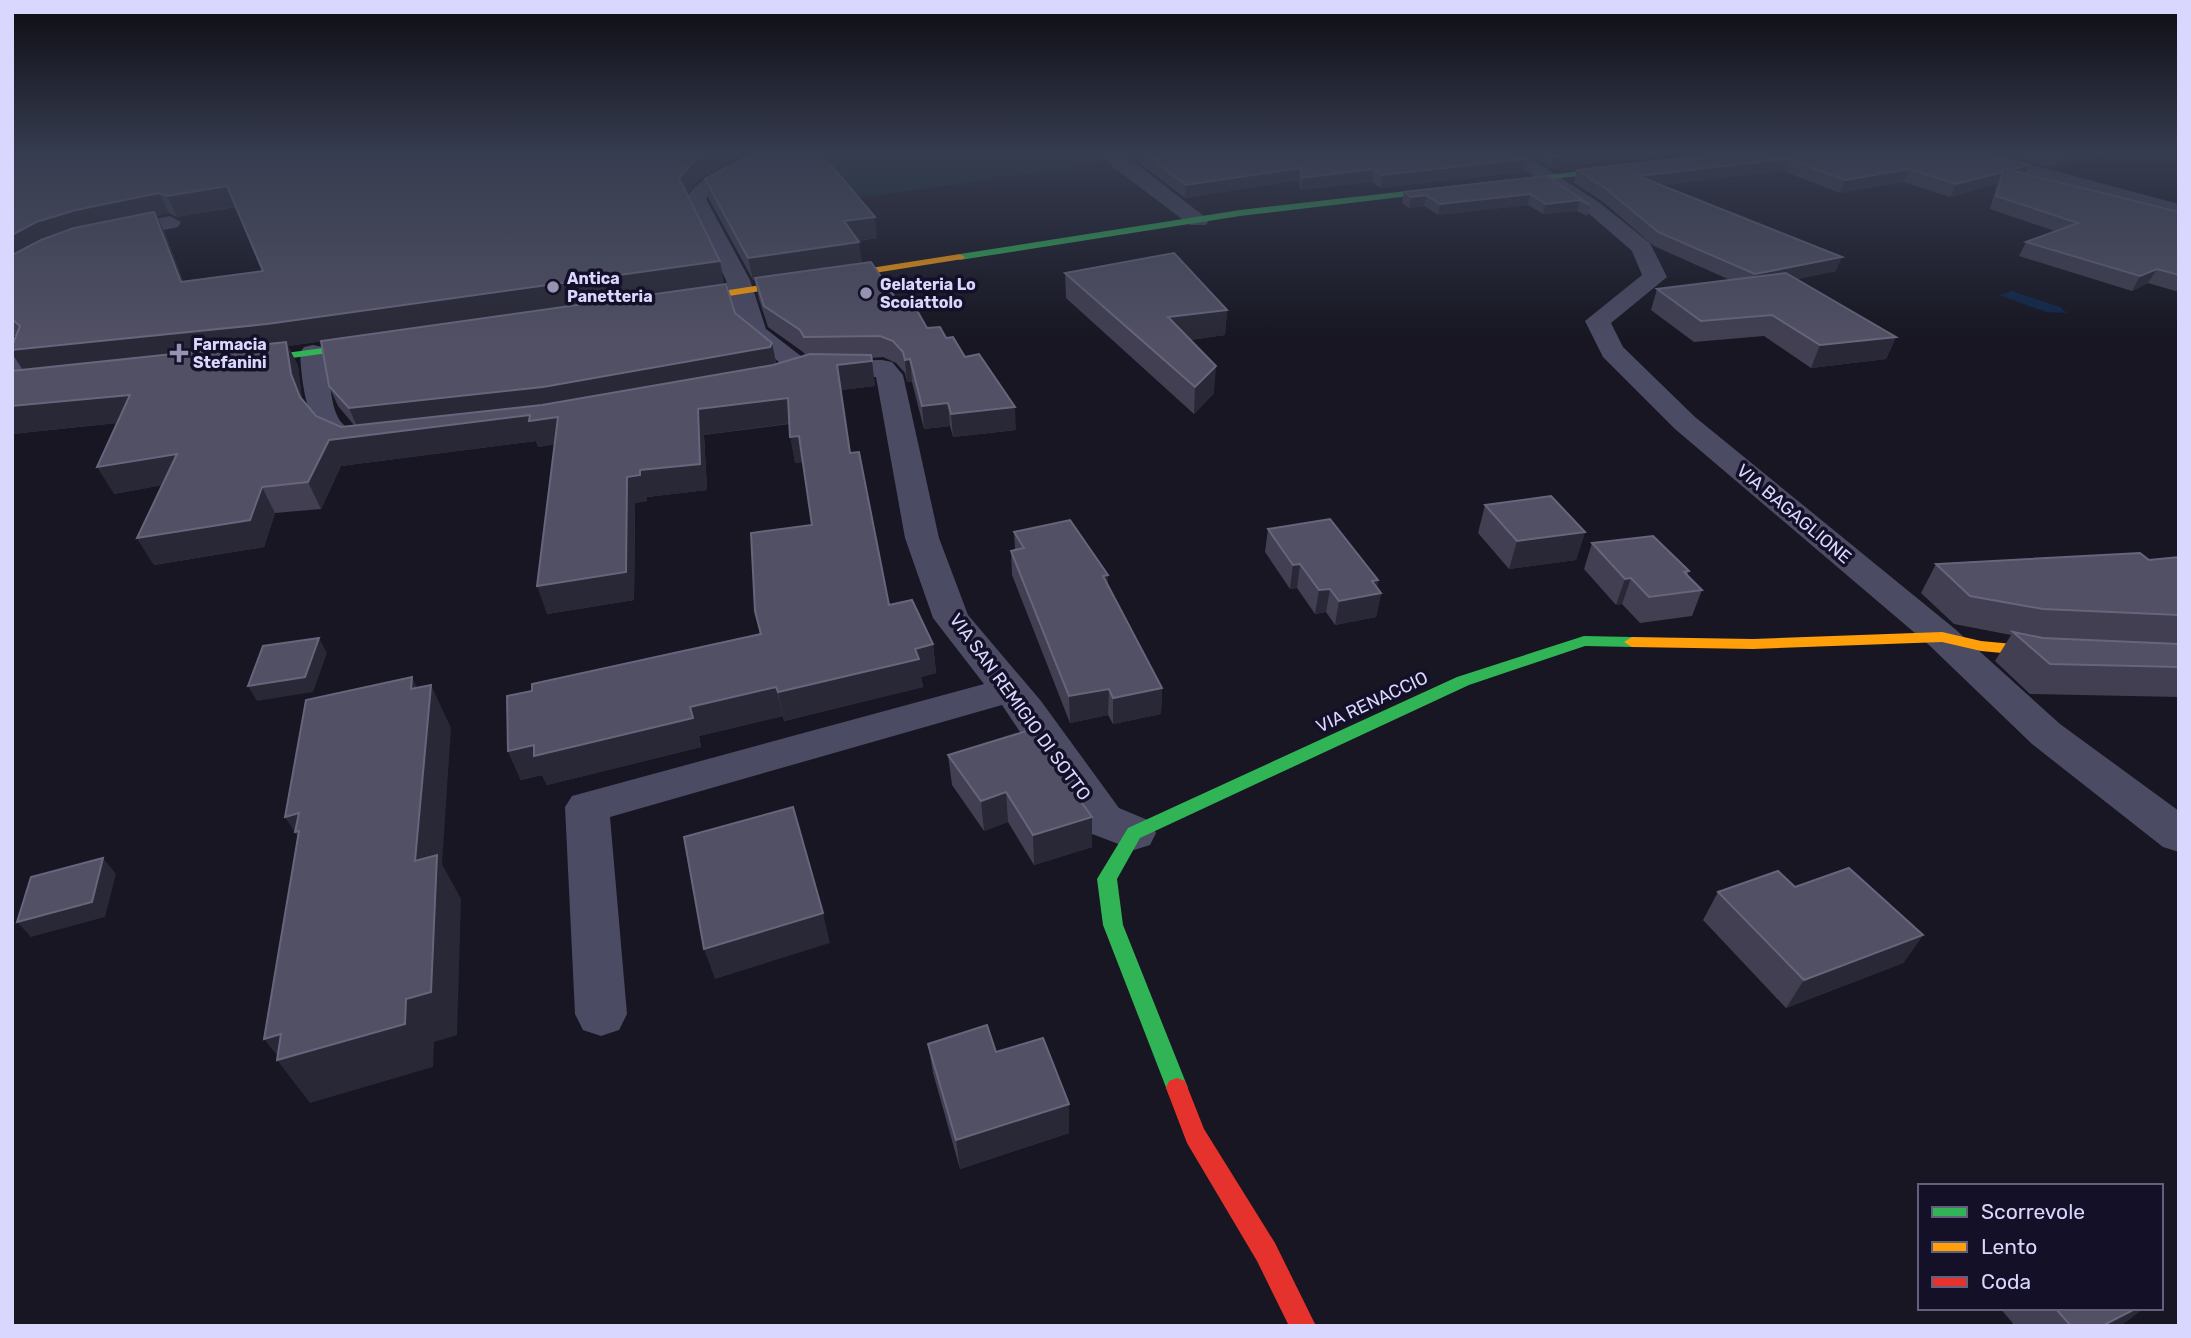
<svg xmlns="http://www.w3.org/2000/svg" width="2191" height="1338" viewBox="0 0 2191 1338" font-family="Rubik,sans-serif">
<style>
.green{fill:#142e2e}
.water{fill:#0f2649}
.lines{fill:none;stroke-linecap:round;stroke-linejoin:round}
.street{fill:#4b4b63;fill-rule:evenodd}
.fast{fill:#30b455;fill-rule:evenodd}
.slow{fill:#ff9f0a;fill-rule:evenodd}
.jam{fill:#e5322d;fill-rule:evenodd}
.wall{fill:#413f51;fill-rule:evenodd}
.shaded-wall{fill:#292836}
.building{fill:#515064;stroke:#66657c;stroke-width:2}
.poi-dot{fill:#9693b2;stroke:#131028;stroke-width:2.5}
.labels{text-anchor:middle;stroke-width:7;stroke-linejoin:round;paint-order:stroke}
.far-poi-label{font-size:16px;font-weight:bold;fill:#dad7ff;stroke:#131028;text-anchor:start}
.street-label{font-size:18px;fill:#dad7ff;stroke:#131028}
</style>
<rect width="100%" height="100%" fill="#171622"/>
<path class="green" d="M785,151H1086L1103,163L824,203Z"/>
<path class="water" d="M2012,291L2060,307L2067,313L2046,312L1999,295Z"/>
<g class="lines">
<g class="street">
<path d="M753,151H772L759,168L709,194L706,199L750,280L766,329L806,360L798,378H778L774,372L779,362L741,332L726,280L686,199C698,173 734,173 753,151Z"/>
<path d="M1100,151H1120L1209,220L1206,225H1190L1113,167Z"/>
<path d="M1497,151H1519L1600,203L1650,243L1667,277L1611,323L1623,347L1695,417L1955,629L2060,724L2179,811V852L2163,847L2032,744L1929,645L1675,429L1603,357L1585,321L1642,275L1632,251L1586,211Z"/>
<path d="M1949,151H1980L2179,204V217L1951,155Z"/>
<path d="M170,216L181,222L178,227L85,247L52,259L12,282V265C59,234 116,227 170,216Z"/>
<path d="M12,338L21,340L32,352L22,377L12,379Z"/>
<path d="M313,345L322,347C336,368 322,425 357,431C365,433 372,431 380,433L384,439L380,445C313,462 303,405 300,353L304,347Z"/>
<path d="M882,360L892,362L903,375L939,538L968,615L1041,701L1119,808L1150,821L1156,833L1150,845L1134,850L1087,832L1002,705L610,817L627,1014L619,1030L601,1036L583,1030L575,1014L565,807L572,796L984,684L933,618L905,538L876,377L811,375L807,369L811,363L821,361Z"/>
</g>
<g class="fast">
<path d="M1626,166L1629,170L1240,216L960,260L955,257L960,254L1240,210Z"/>
<path d="M375,341L380,344L379,346L241,365L236,362L241,359Z"/>
<path d="M1584,636L1632,637L1640,642L1632,647L1585,646L1469,685L1140,838L1117,879L1123,925L1188,1088L1185,1095L1177,1098L1169,1095L1103,925L1097,879L1128,828L1457,677Z"/>
</g>
<g class="slow">
<path d="M960,254L965,257L963,259L678,304L673,301L678,298Z"/>
<path d="M1942,632L1981,641L2054,648L2062,653L2054,658L1981,651L1942,642L1753,649L1632,647L1624,642L1632,637L1753,639Z"/>
</g>
<path class="jam" d="M1177,1078L1185,1081L1204,1129L1275,1243L1316,1326H1289L1257,1261L1187,1143L1166,1088L1169,1081Z"/>
</g>
<g class="wall">
<path d="M12,151H748L697,181L687,194L724,284L288,346L298,366L302,399L316,416L341,427L354,425L338,406L329,386L735,313L772,343L776,363L775,364L806,356L803,352L768,327L759,299L755,279L753,280L709,199L705,179L877,238L858,241L862,263L927,328L946,338L965,357L1016,430L953,437L950,426L924,429L912,382H907L905,373L896,363L883,357L871,358L875,386L841,390L850,453L889,605L933,644L936,673L921,677L923,687L784,721L783,716L699,736L701,747L547,785L542,775L521,780L508,751L532,691L760,634L755,611L812,525L803,462L795,463L789,424L704,435L707,490L647,497V501L635,503L634,600L547,614L555,444L538,447L536,441L341,466L321,509L275,513L264,547L154,565L137,538L162,485L114,494L117,423L12,434V371L23,370L12,353V346L16,336H12ZM236,207L263,271L183,281L165,233L157,216L169,213L177,217Z"/>
<path d="M1133,151H1514L1526,159L1523,172L1380,188L1372,182L1300,190L1299,180L1185,198L1142,165Z"/>
<path d="M1524,151H1700L1551,168Z"/>
<path d="M1745,151L2029,165L2025,174L2179,212V292L2148,283L2132,291L2019,256L2026,242L2055,231L1990,209L1997,184L1950,197L1903,182L1840,193L1783,171L1662,185L1836,271L1797,279L1896,337L1886,359L1811,368L1764,336L1694,342L1651,310L1657,289L1730,280L1654,246L1602,201L1574,183L1577,170Z"/>
<path d="M1991,151H2117L2055,168Z"/>
<path d="M1547,176L1590,205L1587,216L1577,211L1543,214L1528,205L1438,215L1424,206L1409,208L1402,203L1404,192Z"/>
<path d="M1065,273L1227,310L1225,335L1190,340L1214,393L1194,414L1066,298Z"/>
<path d="M1485,505L1585,532L1576,560L1509,569L1478,533Z"/>
<path d="M1268,529L1378,580L1377,588L1381,593L1376,617L1335,625L1326,612L1315,614L1297,588L1290,589L1265,552Z"/>
<path d="M1014,532L1108,575V586L1162,688L1161,714L1113,724L1108,715L1070,723L1012,575L1011,551L1015,549Z"/>
<path d="M1592,543L1689,571L1687,576L1702,590L1692,616L1640,623L1622,604L1616,605L1584,569Z"/>
<path d="M2179,557V697L2030,694L1995,661L2011,635L1954,624L1921,593L1936,564L2149,560Z"/>
<path d="M948,755L1092,847L1034,865L1008,822L984,831L952,785Z"/>
<path d="M1795,887L1923,935L1903,963L1786,1008L1703,920L1718,892Z"/>
<path d="M928,1044L996,1052L1069,1133L960,1169L933,1073Z"/>
<path d="M2000,1308H2144L2120,1326H2015Z"/>
</g>
<g class="shaded-wall">
<path d="M712,151H748L697,181L684,198L679,178L693,162Z"/>
<path d="M1596,151H1700L1551,168L1554,156Z"/>
<path d="M2079,151H2117L2055,168L2061,156Z"/>
<path d="M1526,159L1523,172L1380,188L1382,175Z"/>
<path d="M1787,159L1783,171L1635,189L1638,176Z"/>
<path d="M2029,165L2023,177L2010,170Z"/>
<path d="M1300,168L1299,180L1185,198L1186,185Z"/>
<path d="M1373,169L1372,182L1300,190L1302,178Z"/>
<path d="M1909,169L1903,182L1840,193L1845,180Z"/>
<path d="M2003,172L1997,184L1950,197L1956,184Z"/>
<path d="M227,186L236,206L177,217L167,196Z"/>
<path d="M159,193L169,213L157,216L165,233L192,304L12,263V235L36,222L76,210Z"/>
<path d="M1530,194L1528,205L1438,215L1440,204Z"/>
<path d="M1426,195L1424,206L1409,208L1411,197Z"/>
<path d="M1580,200L1577,211L1543,214L1546,204Z"/>
<path d="M875,217L877,238L847,242L844,221Z"/>
<path d="M859,242L862,264L753,280L748,258Z"/>
<path d="M1842,257L1836,271L1750,289L1755,274Z"/>
<path d="M720,261L724,284L288,346L298,366L302,399L312,423L26,375L12,353V350Z"/>
<path d="M2157,269L2148,283L2132,291L2140,276Z"/>
<path d="M1227,310L1225,335L1167,343L1168,317Z"/>
<path d="M1896,337L1886,359L1811,368L1820,345Z"/>
<path d="M772,343L776,363L774,367L550,407L358,429L349,408Z"/>
<path d="M910,359L912,382H907L905,360Z"/>
<path d="M872,361L875,386L841,390L837,365Z"/>
<path d="M1216,366L1214,393L1194,414L1195,387Z"/>
<path d="M130,395L144,420L12,434V406Z"/>
<path d="M788,398L792,423L704,435L707,490L647,497V501L635,503L634,600L547,614L537,586L627,477L698,409Z"/>
<path d="M948,403L950,426L924,429L922,406Z"/>
<path d="M1015,407L1016,430L953,437L951,414Z"/>
<path d="M530,415L558,417L566,443L538,447L536,441L341,466L321,509L308,482L329,440Z"/>
<path d="M799,436L804,462L795,463L790,437Z"/>
<path d="M177,454L191,480L114,494L97,467Z"/>
<path d="M262,487L275,513L264,547L154,565L137,538Z"/>
<path d="M1585,532L1576,560L1509,569L1517,541Z"/>
<path d="M1300,564L1297,588L1290,589L1293,565Z"/>
<path d="M1108,575V600L1103,576Z"/>
<path d="M1631,578L1622,604L1616,605L1625,579Z"/>
<path d="M1378,580L1376,594L1381,593L1376,617L1335,625L1339,601L1372,581Z"/>
<path d="M1330,589L1326,612L1315,614L1319,590Z"/>
<path d="M319,638L327,653L313,692L257,701L248,686Z"/>
<path d="M933,644L936,673L921,677L923,687L784,721L778,692L915,649Z"/>
<path d="M412,677L428,711L431,685L451,728L442,864L461,899L457,1035L434,1042L433,1067L310,1103L277,1060L280,1059L264,1039L415,861L411,689Z"/>
<path d="M776,687L783,716L699,736L701,747L547,785L542,775L521,780L508,751Z"/>
<path d="M1162,688L1161,714L1113,724V698Z"/>
<path d="M1109,689L1108,715L1070,723L1069,696Z"/>
<path d="M1006,792L1008,822L984,831L981,801Z"/>
<path d="M299,813L312,860L285,817Z"/>
<path d="M1092,817V847L1034,865L1033,835Z"/>
<path d="M103,858L116,874L105,917L31,937L17,922Z"/>
<path d="M823,913L830,943L715,979L704,949Z"/>
<path d="M1923,935L1903,963L1786,1008L1804,980Z"/>
<path d="M1069,1104V1133L960,1169L956,1140Z"/>
<path d="M2137,1308H2144L2120,1326H2102Z"/>
</g>
<g class="building">
<path d="M12,151H712L693,162L679,178L720,261L267,324L12,350V346L20,326L12,319V255L41,240L74,228L154,212L181,282L263,271L227,186L167,196L159,193L76,210L36,222L12,235Z"/>
<path d="M757,151H819L875,217L844,221L859,242L748,258L705,179Z"/>
<path d="M1141,151H1514L1526,159L1382,175L1373,169L1302,178L1300,168L1186,185Z"/>
<path d="M1546,151H1596L1554,156Z"/>
<path d="M1745,151H1978L2029,165L2010,170L2179,212V275L2157,269L2140,276L2026,242L2078,223L1996,196L2003,172L1956,184L1909,169L1845,180L1787,159L1638,176L1842,257L1755,274L1658,232L1605,188L1577,170Z"/>
<path d="M2043,151H2079L2061,156Z"/>
<path d="M1547,176L1590,205L1580,200L1546,204L1530,194L1440,204L1426,195L1411,197L1404,192Z"/>
<path d="M1174,253L1227,310L1168,317L1216,366L1195,387L1065,273Z"/>
<path d="M871,262L897,300L910,298L927,328L940,327L946,338L953,337L965,357L979,354L1015,407L951,414L948,403L922,406L910,359L905,360L903,352L893,341L880,336L804,337L800,330L764,306L755,278Z"/>
<path d="M1786,273L1896,337L1820,345L1772,315L1701,321L1657,289Z"/>
<path d="M726,284L735,313L772,343L770,347L543,387L349,408L329,386L321,341Z"/>
<path d="M286,342L291,374L300,397L316,416L341,427L542,405L773,365L810,354L871,355L872,361L837,365L850,453L859,452L889,605L912,600L933,644L915,649L919,659L778,692L776,687L690,707L693,718L534,756V745L508,751L507,696L532,691V684L761,634L755,611L751,533L812,525L799,436L790,437L788,398L698,409L700,464L640,470V475L627,477L626,572L537,586L558,417L529,421L530,415L329,440L308,482L262,487L250,520L137,538L177,454L97,467L130,395L12,406V371Z"/>
<path d="M1551,496L1585,532L1517,541L1485,505Z"/>
<path d="M1330,519L1378,580L1372,581L1381,593L1339,601L1330,589L1319,590L1300,564L1293,565L1268,529Z"/>
<path d="M1070,520L1108,575L1103,576L1162,688L1113,698L1109,689L1069,696L1011,551L1024,548L1014,532Z"/>
<path d="M1653,536L1689,571L1684,572L1702,590L1649,597L1631,578L1625,579L1592,543Z"/>
<path d="M2140,553L2149,560L2179,557V615L2043,609L1970,596L1936,564Z"/>
<path d="M2013,632L2043,638L2179,644V667L2050,664Z"/>
<path d="M319,638L305,677L248,686L263,646Z"/>
<path d="M412,677L411,689L431,685L415,861L437,855L431,992L406,999L405,1024L277,1060L281,1034L264,1039L299,831L295,832L299,813L285,817L306,700Z"/>
<path d="M1030,730L1092,817L1033,835L1006,792L981,801L948,755Z"/>
<path d="M793,807L823,913L704,949L684,837Z"/>
<path d="M103,858L92,902L17,922L31,877Z"/>
<path d="M1849,868L1923,935L1804,980L1718,892L1778,871L1795,887Z"/>
<path d="M987,1025L996,1052L1043,1038L1069,1104L956,1140L928,1044Z"/>
<path d="M2055,1308H2137L2102,1326H2071Z"/>
</g>
<linearGradient id="sky" x2="0" y2="1"><stop stop-color="#0d0c13"/><stop offset="0.45" stop-color="#363c4f"/><stop offset="1" stop-color="#363c4f" stop-opacity="0"/></linearGradient>
<rect width="2191" height="339" fill="url(#sky)"/>
<g class="poi-dot">
<circle cx="553" cy="287" r="7"/>
<circle cx="866" cy="293" r="7"/>
<path d="M175.5 342.5h7v7h7v7h-7v7h-7v-7h-7v-7h7z"/>
</g>
<g class="labels">
<g class="far-poi-label">
<text x="567" y="284">Antica<tspan x="567" dy="18">Panetteria</tspan></text>
<text x="880" y="290">Gelateria Lo<tspan x="880" dy="18">Scoiattolo</tspan></text>
<text x="193" y="350">Farmacia<tspan x="193" dy="18">Stefanini</tspan></text>
</g>
<g class="street-label">
<text transform="translate(1794 514) rotate(40)" y="6">VIA BAGAGLIONE</text>
<text transform="translate(1372 702) rotate(-25)" y="6">VIA RENACCIO</text>
<text transform="translate(1020 707) rotate(54)" y="6">VIA SAN REMIGIO DI SOTTO</text>
</g>
</g>
<rect width="2191" height="1338" fill="none" stroke="#dad7ff" stroke-width="28"/>
<rect x="1918" y="1184" width="245" height="126" fill="#131028" stroke="#63607e" stroke-width="2"/>
<rect x="1932" y="1207" width="35" height="10" fill="#30b455" stroke="#63607e" stroke-width="2"/>
<text x="1981" y="1219" font-size="21" fill="#dad7ff">Scorrevole</text>
<rect x="1932" y="1242" width="35" height="10" fill="#ff9f0a" stroke="#63607e" stroke-width="2"/>
<text x="1981" y="1254" font-size="21" fill="#dad7ff">Lento</text>
<rect x="1932" y="1277" width="35" height="10" fill="#e5322d" stroke="#63607e" stroke-width="2"/>
<text x="1981" y="1289" font-size="21" fill="#dad7ff">Coda</text>
</svg>
